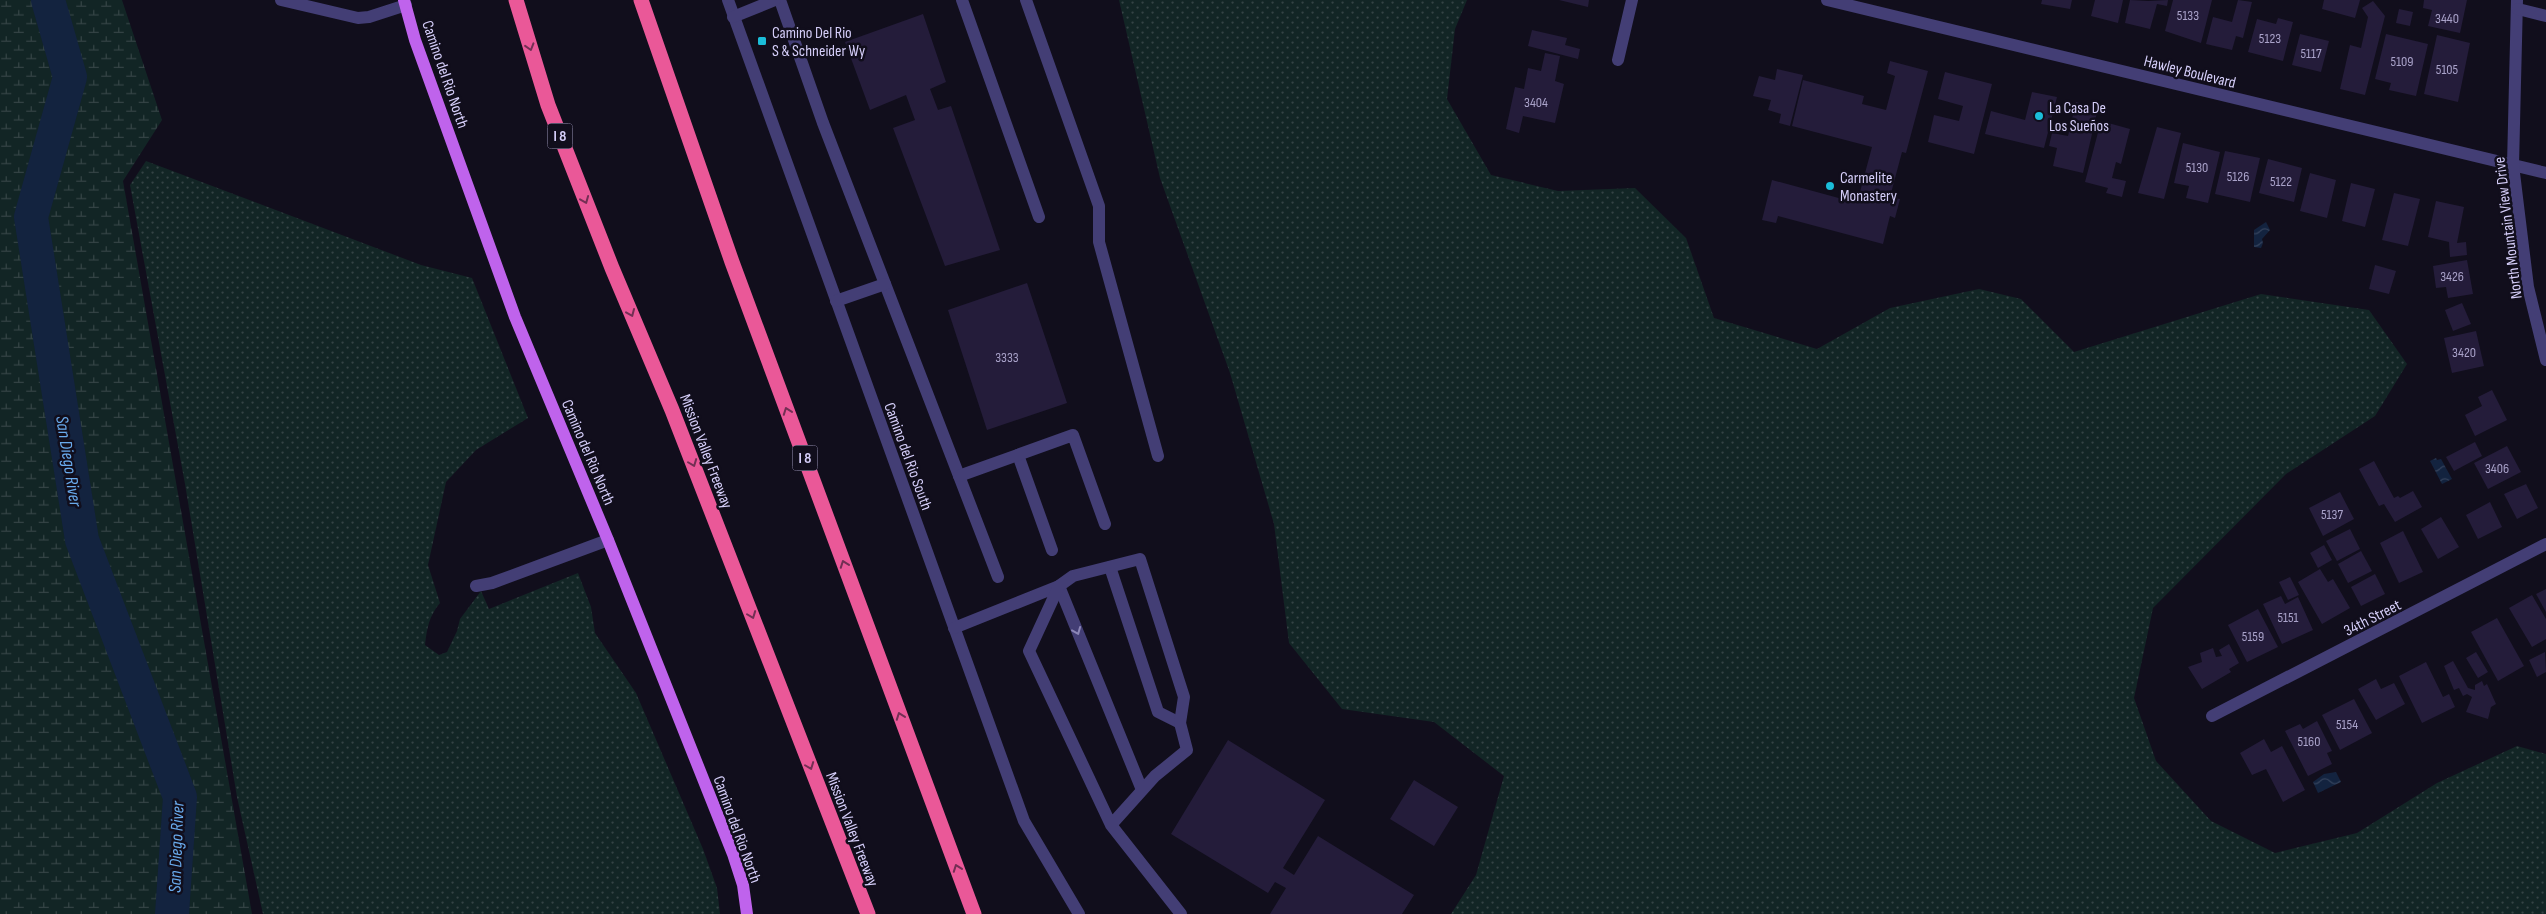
<svg xmlns="http://www.w3.org/2000/svg" width="2546" height="914" viewBox="0 0 2546 914" font-family="'Sofia Sans Condensed',sans-serif">
<style>
.grass{fill:url(#grass-dots)}
.wetland{fill:url(#wetland-marsh)}
.water{fill:url(#water-waves)}
.lines{fill:none;stroke-linecap:round;stroke-linejoin:round}
.river{stroke:#13233f;stroke-width:34}
.building{fill:#241c3a}
.minor{stroke:#433e75;stroke-width:12}
.major{stroke:#bf63ec;stroke-width:12}
.highway{stroke:#ea5898;stroke-width:15}
.oneway{stroke:#732f54}
.oneway2{stroke:#8c86b7}
.poi-dot{fill:#1bbdd9;stroke:#110e1c;stroke-width:2}
.labels{text-anchor:middle;stroke-width:5;stroke-linejoin:round;paint-order:stroke}
.number-label{font-size:14px;fill:#a9a2c9}
.shield{fill:#110e1c;stroke:#9a94b7;stroke-width:1}
.shield-label{font-size:15px;font-weight:bold;fill:#d5cef9}
.poi-label{font-size:16px;fill:#d5cef9;stroke:#110e1c;text-anchor:start}
.street-label{font-size:16px;fill:#d5cef9;stroke:#110e1c}
.water-label{font-size:18px;font-style:italic;fill:#69aaec;stroke:#110e1c}
</style>
<defs>
<pattern id="grass-dots" width="8" height="8" patternUnits="userSpaceOnUse" patternTransform="scale(1.25)"><rect width="8" height="8" fill="#122525"/><path d="M2 2h.1M6 6h.1" fill="none" stroke="#344345" stroke-width="1.8" stroke-linecap="round"/></pattern>
<pattern id="wetland-marsh" width="20" height="14" patternUnits="userSpaceOnUse" patternTransform="scale(1.25)"><rect width="20" height="14" fill="#122525"/><path d="M1 5h8M5 5V1M11 12h8M15 12V8" fill="none" stroke="#344345"/></pattern>
<pattern id="water-waves" width="16" height="10" patternUnits="userSpaceOnUse" patternTransform="scale(1.25)"><rect width="16" height="10" fill="#13233f"/><path d="M0 5q4-4 8 0t8 0" fill="none" stroke="#34425c"/></pattern>
</defs>
<rect width="100%" height="100%" fill="#110e1c"/>
<g class="grass">
<path d="M1119,0H1467L1455,29L1447,99L1491,175L1558,191L1635,188L1686,238L1714,318L1817,349L1890,308L1979,289L2021,299L2074,352L2261,294L2369,310L2407,364L2375,416L2286,474L2153,608L2134,698L2156,761L2211,821L2275,853L2357,833L2437,783L2517,746L2546,754V914H1451L1476,875L1504,776L1434,722L1342,709L1289,643L1274,524L1230,373L1160,178Z"/>
<path d="M146,161L421,265L472,278L528,418L476,450L446,482L428,565L440,603C429,616 427,628 425,645L439,655L447,652L457,631L460,619L481,591L489,609L578,573L591,607L595,633L636,693L703,849L717,888L720,914H263L237,797L185,484L130,185Z"/>
</g>
<path class="wetland" d="M0,0H122L162,120L123,181L252,914H0Z"/>
<g class="water">
<path d="M2266,222L2270,230L2262,239L2263,243L2261,248L2254,247V230Z"/>
<path d="M2436,458L2437,460L2441,459L2452,479L2442,484L2430,461Z"/>
<path d="M2336,772L2341,782L2318,793L2313,782L2324,774Z"/>
</g>
<g class="lines">
<path class="river" d="M48,0L70,77L31,217L82,540L180,797L172,914"/>
</g>
<g class="building">
<path d="M1559,0H1589L1588,7Z"/>
<path d="M2042,0H2072L2070,9L2041,4Z"/>
<path d="M2095,0H2123L2118,23L2091,16Z"/>
<path d="M2130,0L2148,1L2168,0L2167,6L2157,4L2150,29L2125,23Z"/>
<path d="M2173,0H2212L2201,43L2165,31Z"/>
<path d="M2238,0L2252,2L2243,38L2236,36L2232,50L2206,44L2213,17L2232,22Z"/>
<path d="M2324,0H2360L2355,18L2322,9Z"/>
<path d="M2424,0H2467L2460,33L2428,26L2432,10L2423,8Z"/>
<path d="M2373,1L2385,16L2365,95L2340,89L2350,45L2361,48L2368,17L2362,8Z"/>
<path d="M2399,9L2413,12L2410,26L2396,23Z"/>
<path d="M923,14L946,82L930,89L938,110L951,106L1000,250L945,266L893,128L915,120L906,95L870,110L845,42Z"/>
<path d="M2278,18L2293,22L2283,61L2248,52L2257,19L2276,24Z"/>
<path d="M1532,30L1567,38L1565,45L1580,49L1578,59L1528,46Z"/>
<path d="M2300,34L2329,41L2321,72L2292,65Z"/>
<path d="M2386,34L2428,44L2416,96L2389,90L2391,83L2375,79Z"/>
<path d="M2437,35L2470,43L2458,102L2424,94Z"/>
<path d="M1545,53L1560,56L1555,81L1564,84L1555,123L1523,116L1519,133L1506,129L1515,87L1524,89L1528,68L1541,71Z"/>
<path d="M1890,61L1928,71L1906,153L1902,152L1890,197L1900,199L1895,218L1890,216L1883,244L1778,216L1776,223L1762,220L1772,180L1857,203L1872,147L1792,126L1803,80L1864,96L1862,104L1886,110L1895,76L1887,73Z"/>
<path d="M1777,69L1803,75L1790,126L1779,123L1781,114L1768,110L1771,100L1753,96L1759,76L1775,80Z"/>
<path d="M1945,72L1992,84L1974,154L1928,142L1934,115L1959,121L1963,106L1938,99Z"/>
<path d="M2032,92L2057,97L2044,148L1985,134L1991,111L2025,120Z"/>
<path d="M2076,102L2098,108L2083,173L2053,166L2057,148L2049,146L2052,133L2068,136Z"/>
<path d="M2101,121L2130,129L2121,164L2116,162L2112,178L2126,181L2122,197L2106,193L2108,188L2085,182Z"/>
<path d="M2157,127L2181,133L2164,199L2138,193Z"/>
<path d="M2183,143L2220,152L2208,203L2186,198L2189,186L2174,183Z"/>
<path d="M2225,151L2260,158L2250,202L2215,194Z"/>
<path d="M2268,159L2302,168L2294,202L2259,193Z"/>
<path d="M2310,173L2336,180L2327,218L2300,211Z"/>
<path d="M2351,183L2375,189L2365,227L2342,221Z"/>
<path d="M2394,193L2420,199L2408,246L2382,240Z"/>
<path d="M2436,201L2464,207L2457,243L2466,242L2467,255L2450,257L2449,242L2428,237Z"/>
<path d="M2467,260L2473,294L2448,298L2446,287L2436,288L2433,266Z"/>
<path d="M2375,265L2396,271L2389,294L2369,289Z"/>
<path d="M1027,283L1067,403L987,430L948,310Z"/>
<path d="M2462,303L2471,324L2453,331L2445,310Z"/>
<path d="M2476,331L2484,366L2452,373L2444,338Z"/>
<path d="M2492,390L2507,420L2475,436L2465,415L2482,406L2478,397Z"/>
<path d="M2475,442L2482,456L2454,471L2446,457Z"/>
<path d="M2507,446L2521,472L2488,489L2474,463Z"/>
<path d="M2374,461L2394,498L2398,496L2400,498L2413,491L2422,507L2395,522L2384,504L2379,506L2359,469Z"/>
<path d="M2526,484L2538,508L2517,519L2504,494Z"/>
<path d="M2340,492L2354,519L2323,536L2309,508Z"/>
<path d="M2490,502L2502,527L2478,539L2466,515Z"/>
<path d="M2441,517L2459,547L2438,559L2421,529Z"/>
<path d="M2350,529L2360,549L2337,561L2326,541Z"/>
<path d="M2403,531L2423,572L2399,583L2380,543Z"/>
<path d="M2324,545L2332,560L2318,568L2310,553Z"/>
<path d="M2361,551L2372,571L2348,583L2338,564Z"/>
<path d="M2320,569L2328,582L2333,579L2350,608L2322,624L2298,582Z"/>
<path d="M2375,574L2385,594L2361,606L2351,587Z"/>
<path d="M2290,577L2299,595L2288,600L2279,582Z"/>
<path d="M2546,589V612L2536,594Z"/>
<path d="M2532,595L2546,619V639L2532,647L2509,608Z"/>
<path d="M2281,596L2285,604L2298,597L2313,630L2282,644L2263,604Z"/>
<path d="M2258,609L2278,647L2247,662L2228,625Z"/>
<path d="M2497,618L2524,666L2498,681L2471,632Z"/>
<path d="M2229,644L2239,663L2229,669L2231,672L2202,689L2188,667L2202,662L2200,653L2213,648L2216,657L2222,656L2219,650Z"/>
<path d="M2476,652L2488,672L2478,678L2466,658Z"/>
<path d="M2545,652L2546,672L2537,677L2529,660Z"/>
<path d="M2453,661L2468,688L2475,690V685L2482,681L2484,686L2487,684L2496,704L2491,707L2488,719L2466,712L2472,697L2467,694L2463,696L2459,688L2454,690L2444,666Z"/>
<path d="M2426,662L2443,697L2449,694L2455,707L2422,723L2399,676Z"/>
<path d="M2376,679L2381,689L2394,683L2405,704L2376,720L2358,689Z"/>
<path d="M2354,699L2372,733L2340,750L2322,715Z"/>
<path d="M2317,721L2332,751L2327,753L2332,764L2308,776L2285,731L2300,724L2303,729Z"/>
<path d="M2264,739L2271,752L2282,746L2305,790L2283,802L2266,769L2252,775L2240,753Z"/>
<path d="M1228,740L1325,800L1283,868L1294,875L1318,836L1414,895L1402,914H1270L1286,888L1275,882L1268,893L1171,834Z"/>
<path d="M1414,780L1458,807L1434,846L1390,819Z"/>
</g>
<g class="lines">
<g class="minor">
<path d="M281,0L358,18L369,17L406,5"/>
<path d="M728,0L1024,821L1079,914"/>
<path d="M780,0L823,123L998,577"/>
<path d="M962,0L1039,217"/>
<path d="M1026,0L1099,206V242L1158,456"/>
<path d="M1827,0L2546,173"/>
<path d="M2517,0L2513,165L2528,287L2546,360"/>
<path d="M2518,9L2546,16"/>
<path d="M733,17L775,0"/>
<path d="M1618,60L1632,0"/>
<path d="M836,301L885,284"/>
<path d="M1018,455L1052,550"/>
<path d="M959,476L1073,435L1105,524"/>
<path d="M1110,567L1158,712L1180,723"/>
<path d="M476,586L492,583L608,540"/>
<path d="M954,628L1059,586L1142,790"/>
<path d="M2212,716L2546,544"/>
<path d="M1111,825L1155,776L1187,750L1180,723L1184,697L1140,559L1073,576L1059,586L1029,651L1111,825L1181,914"/>
</g>
<path class="major" d="M404,0L415,40L515,317L608,540L733,854L743,885L747,914"/>
<g class="highway">
<path d="M516,0L548,105L612,268L672,410L868,914"/>
<path d="M641,0L732,262L974,914"/>
</g>
</g>
<defs><path id="oneway-chevron" d="M-2-3.5L2.5 0L-2 3.5" fill="none" stroke-width="1.6" stroke-linecap="round" stroke-linejoin="round" transform="scale(1.25)"/></defs>
<g class="oneway">
<use href="#oneway-chevron" transform="translate(530 47) rotate(73)"/>
<use href="#oneway-chevron" transform="translate(585 200) rotate(68)"/>
<use href="#oneway-chevron" transform="translate(631 313) rotate(67)"/>
<use href="#oneway-chevron" transform="translate(787 411) rotate(-110)"/>
<use href="#oneway-chevron" transform="translate(693 463) rotate(69)"/>
<use href="#oneway-chevron" transform="translate(844 564) rotate(-110)"/>
<use href="#oneway-chevron" transform="translate(752 615) rotate(69)"/>
<use href="#oneway-chevron" transform="translate(900 716) rotate(-110)"/>
<use href="#oneway-chevron" transform="translate(810 766) rotate(69)"/>
<use href="#oneway-chevron" transform="translate(957 868) rotate(-110)"/>
</g>
<use class="oneway2" href="#oneway-chevron" transform="translate(1077 631) rotate(68)"/>
<g class="poi-dot">
<rect x="757" y="36" width="10" height="10" rx="2.5"/>
<circle cx="2039" cy="116" r="5"/>
<circle cx="1830" cy="186" r="5"/>
</g>
<g class="labels">
<g class="number-label">
<text x="2188" y="20">5133</text>
<text x="2447" y="23">3440</text>
<text x="2270" y="43">5123</text>
<text x="2311" y="58">5117</text>
<text x="2402" y="66">5109</text>
<text x="2447" y="74">5105</text>
<text x="1536" y="107">3404</text>
<text x="2197" y="172">5130</text>
<text x="2238" y="181">5126</text>
<text x="2281" y="186">5122</text>
<text x="2452" y="281">3426</text>
<text x="2464" y="357">3420</text>
<text x="1007" y="362">3333</text>
<text x="2497" y="473">3406</text>
<text x="2332" y="519">5137</text>
<text x="2288" y="622">5151</text>
<text x="2253" y="641">5159</text>
<text x="2347" y="729">5154</text>
<text x="2309" y="746">5160</text>
</g>
<g class="shield">
<rect x="547.5" y="123.5" width="25" height="25" rx="4"/>
<rect x="792.5" y="445.5" width="25" height="25" rx="4"/>
</g>
<g class="shield-label">
<text x="560" y="141">I 8</text>
<text x="805" y="463">I 8</text>
</g>
<g class="poi-label">
<text x="772" y="38">Camino Del Rio<tspan x="772" dy="18">S &amp; Schneider Wy</tspan></text>
<text x="2049" y="113">La Casa De<tspan x="2049" dy="18">Los Sueños</tspan></text>
<text x="1840" y="183">Carmelite<tspan x="1840" dy="18">Monastery</tspan></text>
</g>
<g class="street-label">
<text transform="translate(2190 71) rotate(14)" y="6">Hawley Boulevard</text>
<text transform="translate(446 74) rotate(71)" y="6">Camino del Rio North</text>
<text transform="translate(2507 228) rotate(-97)" y="6">North Mountain View Drive</text>
<text transform="translate(707 451) rotate(69)" y="6">Mission Valley Freeway</text>
<text transform="translate(589 452) rotate(67)" y="6">Camino del Rio North</text>
<text transform="translate(909 456) rotate(70)" y="6">Camino del Rio South</text>
<text transform="translate(2372 617) rotate(-27)" y="6">34th Street</text>
<text transform="translate(738 829) rotate(70)" y="6">Camino del Rio North</text>
<text transform="translate(853 829) rotate(69)" y="6">Mission Valley Freeway</text>
</g>
<g class="water-label">
<text transform="translate(69 461) rotate(81)" y="6">San Diego River</text>
<text transform="translate(176 847) rotate(-88)" y="6">San Diego River</text>
</g>
</g>
</svg>
